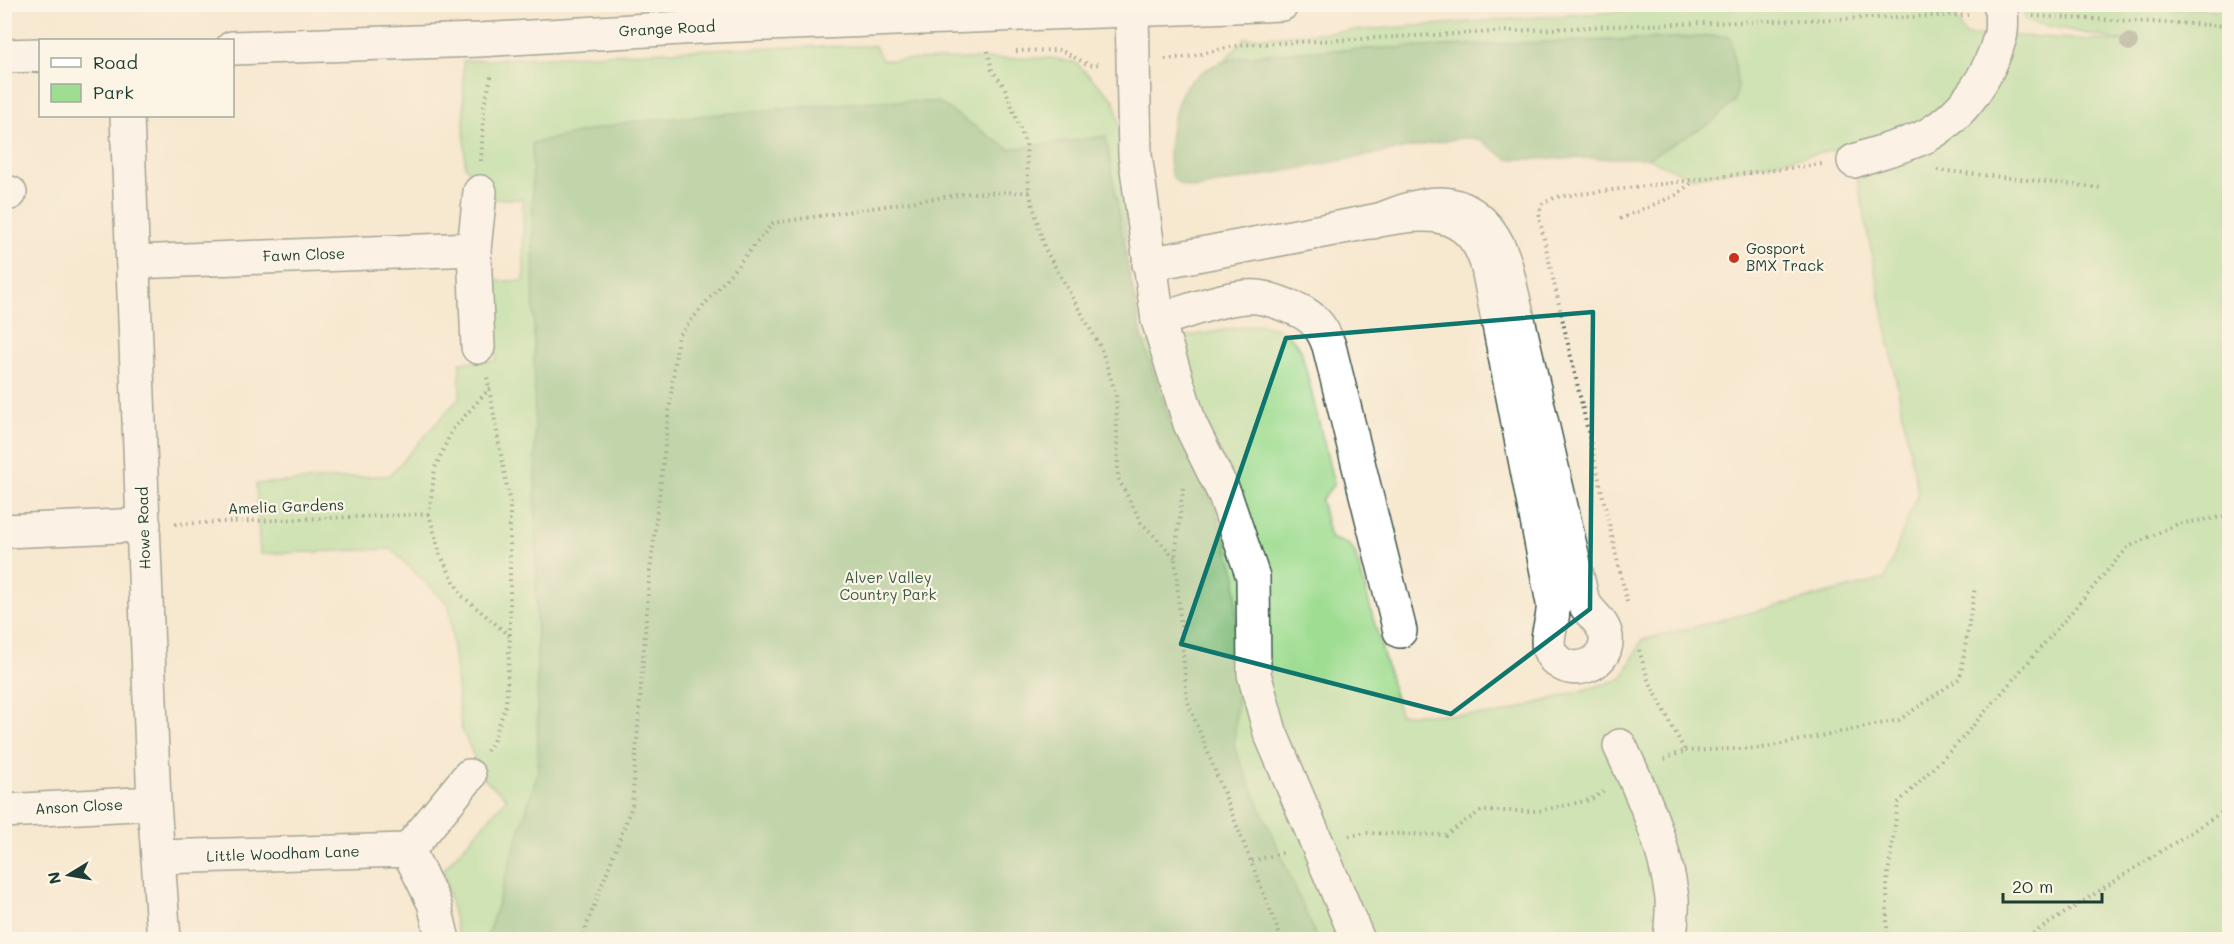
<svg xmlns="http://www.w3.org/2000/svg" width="2234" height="944" viewBox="0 0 2234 944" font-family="Mali,sans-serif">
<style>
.green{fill:#9edd92;stroke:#5e8d63;stroke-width:1.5}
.forest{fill:#7ebc7c;stroke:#4e7c58;stroke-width:1.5}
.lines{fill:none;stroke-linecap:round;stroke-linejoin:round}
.minor-casing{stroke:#3f574b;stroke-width:36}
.path{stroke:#3f574b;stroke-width:4;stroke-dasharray:1.5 4.5;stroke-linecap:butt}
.minor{stroke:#fff;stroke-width:33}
.tree{fill:#8e9c85}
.marked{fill:none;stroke:#0f766e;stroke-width:4.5;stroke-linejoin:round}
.poi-dot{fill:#c8321e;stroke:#fcf5e5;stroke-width:2}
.labels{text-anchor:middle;stroke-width:4.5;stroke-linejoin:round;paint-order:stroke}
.street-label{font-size:15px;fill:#1f3d34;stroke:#fcf5e5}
.poi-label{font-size:15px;fill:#1f3d34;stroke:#fcf5e5;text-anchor:start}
.park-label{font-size:15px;fill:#385d47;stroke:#fcf5e5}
</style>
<rect width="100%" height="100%" fill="#fcf5e5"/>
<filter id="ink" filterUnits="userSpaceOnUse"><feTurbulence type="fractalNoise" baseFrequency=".0167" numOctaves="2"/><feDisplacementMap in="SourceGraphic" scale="12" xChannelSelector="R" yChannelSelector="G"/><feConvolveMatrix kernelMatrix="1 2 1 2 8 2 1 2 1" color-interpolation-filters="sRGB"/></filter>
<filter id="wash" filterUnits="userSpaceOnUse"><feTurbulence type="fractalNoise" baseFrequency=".008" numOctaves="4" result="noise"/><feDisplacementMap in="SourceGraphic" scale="24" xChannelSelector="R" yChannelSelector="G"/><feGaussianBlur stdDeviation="1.35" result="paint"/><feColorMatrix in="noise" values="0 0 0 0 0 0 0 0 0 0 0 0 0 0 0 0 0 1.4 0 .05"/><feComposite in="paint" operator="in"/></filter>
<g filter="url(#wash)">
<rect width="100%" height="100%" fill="#f7e8d0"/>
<path class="green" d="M1949,4L1965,35H2001L2127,42L2025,21L2023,5L2229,10V939H459L443,870L507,798L483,778L461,727L449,605L391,549L260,554L256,484L390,475L460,397V362L496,361V281H524L523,199H495L465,166L463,61L733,48L875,46L882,60L1052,58L1076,63L1114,100L1125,149L1126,257L1144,344L1260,324C1281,328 1289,332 1301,350L1334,484L1321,500L1330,538L1350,545L1355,553L1400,714L1496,715L1622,679L1642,640L1885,579L1918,492L1851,147L1692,178L1648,158L1715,36L1310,51L1263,55L1222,63L1245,38L1643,10L1855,5Z"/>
<g class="forest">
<path d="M1730,36L1738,87L1734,102L1712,122L1648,158L1507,159L1482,141L1473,138H1460L1196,188C1188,187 1181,187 1175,180C1162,166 1173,107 1183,91C1187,84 1195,77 1202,72C1231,52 1276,54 1310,51Z"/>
<path d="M872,101L938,102L1009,149L1106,136L1126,257L1144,344L1169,419L1206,480L1236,575L1237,704L1234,747L1317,939L483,940L488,934L538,772L532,143L628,122Z"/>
</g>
</g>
<g filter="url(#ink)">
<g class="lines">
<defs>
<g id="minor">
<path d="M1132,10L1135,155L1158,320L1190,424L1225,495L1253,577L1254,674L1270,732L1358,940"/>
<path d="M232,48L479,40L715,26L1282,4"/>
<path d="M4,56L40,55"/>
<path d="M127,116L154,803L164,940"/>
<path d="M1854,161C1874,153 1910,145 1928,135C1964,114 1989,77 2000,37C2003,27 2001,15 2001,4"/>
<path d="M4,194L10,193"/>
<path d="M474,249L480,192"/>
<path d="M133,262L474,249L478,347"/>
<path d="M1149,264C1210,252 1272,241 1333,229C1362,224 1414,210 1442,217C1468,223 1482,244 1488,268L1553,603C1555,619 1545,634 1549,649C1560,680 1609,670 1606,637C1604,620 1587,614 1582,598L1506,267C1495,227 1467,196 1422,206C1405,209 1389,217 1373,222"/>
<path d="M1158,320C1187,312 1227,295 1257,297C1268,298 1278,302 1288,306C1310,313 1322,325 1329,346L1400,631"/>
<path d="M4,531L144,525"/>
<path d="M1620,746C1643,795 1665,844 1672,898C1673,911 1671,926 1670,940"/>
<path d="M4,811L154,803"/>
<path d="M408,850L469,776"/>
<path d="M158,857L408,850L434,903L443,940"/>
</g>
</defs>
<use href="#minor" class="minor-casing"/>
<g class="path">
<path d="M2033,16L2230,26"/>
<path d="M988,51L992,70L1005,88L1026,145L1029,192L1045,249L1101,348L1116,394L1118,478L1141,522L1175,558"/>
<path d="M1016,51L1060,50L1089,65L1100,64"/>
<path d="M1165,59L1188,57L1239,45L1610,26L1968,15"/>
<path d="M481,161L484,106L492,73"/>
<path d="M1937,170L2102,188"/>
<path d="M1620,219L1676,195L1694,181"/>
<path d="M490,388L452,430L435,468L429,514L440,554L461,595L510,636"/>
<path d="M1183,488L1175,558L1187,700L1282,940"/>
<path d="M175,524L429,514"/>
<path d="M1627,602L1539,217L1542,204L1556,197L1822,164"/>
<path d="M1639,650L1648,679L1685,751L1662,760"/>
<path d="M487,751L493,742L506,704L510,636V504L487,377"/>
<path d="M1685,751L1762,748L1899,720L1960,678L1975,587"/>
<path d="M1349,836L1367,833L1445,835L1481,811H1538L1590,800L1606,790"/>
<path d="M1252,861L1286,852"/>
<path d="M581,940L632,806L649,580L678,336L773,223L970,193L1029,192"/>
<path d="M1887,940V881L1898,803L1958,743L2128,547L2177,524L2230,516"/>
<path d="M2023,940L2230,807"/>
</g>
<use href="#minor" class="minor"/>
</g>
<circle class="tree" cx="2129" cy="42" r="9"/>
</g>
<path d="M0 0H2234V944H0ZM1593,312L1590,609L1451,714L1181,644L1286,338Z" fill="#f7e8d0" fill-opacity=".55" fill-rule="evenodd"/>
<path class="marked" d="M1593,312L1590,609L1451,714L1181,644L1286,338Z"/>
<circle class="poi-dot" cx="1734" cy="258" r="6"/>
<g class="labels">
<g class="street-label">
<text transform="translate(667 29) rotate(-3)" y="5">Grange Road</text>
<text transform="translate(304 255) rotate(-2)" y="5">Fawn Close</text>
<text transform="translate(286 507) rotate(-2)" y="5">Amelia Gardens</text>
<text transform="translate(144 528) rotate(-92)" y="5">Howe Road</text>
<text transform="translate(79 807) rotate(-3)" y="5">Anson Close</text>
<text transform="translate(283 854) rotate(-2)" y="5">Little Woodham Lane</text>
</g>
<g class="poi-label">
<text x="1746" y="254">Gosport<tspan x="1746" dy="17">BMX Track</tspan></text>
</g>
<g class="park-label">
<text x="888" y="583">Alver Valley<tspan x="888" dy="17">Country Park</tspan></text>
</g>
</g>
<rect width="2234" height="944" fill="none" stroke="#fcf5e5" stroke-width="24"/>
<rect x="39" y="39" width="195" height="78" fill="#fcf5e5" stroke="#a4ab9e" stroke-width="1.5"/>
<rect x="51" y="58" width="30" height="9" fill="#ffffff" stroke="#a4ab9e" stroke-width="1.5"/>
<text x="93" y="69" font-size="18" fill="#1f3d34">Road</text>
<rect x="51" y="84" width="30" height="18" fill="#9edd92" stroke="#a4ab9e" stroke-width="1.5"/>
<text x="93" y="99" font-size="18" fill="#1f3d34">Park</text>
<g transform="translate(69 875) rotate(259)" stroke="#fcf5e5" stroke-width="4.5" paint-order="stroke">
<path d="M0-4.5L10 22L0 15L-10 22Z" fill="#1f3d34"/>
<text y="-9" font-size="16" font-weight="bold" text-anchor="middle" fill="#1f3d34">N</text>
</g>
<path d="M2003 893v9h99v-9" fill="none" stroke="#1f3d34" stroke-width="3"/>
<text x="2012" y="893" font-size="18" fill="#1f3d34" stroke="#fcf5e5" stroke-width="4.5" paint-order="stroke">20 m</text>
</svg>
